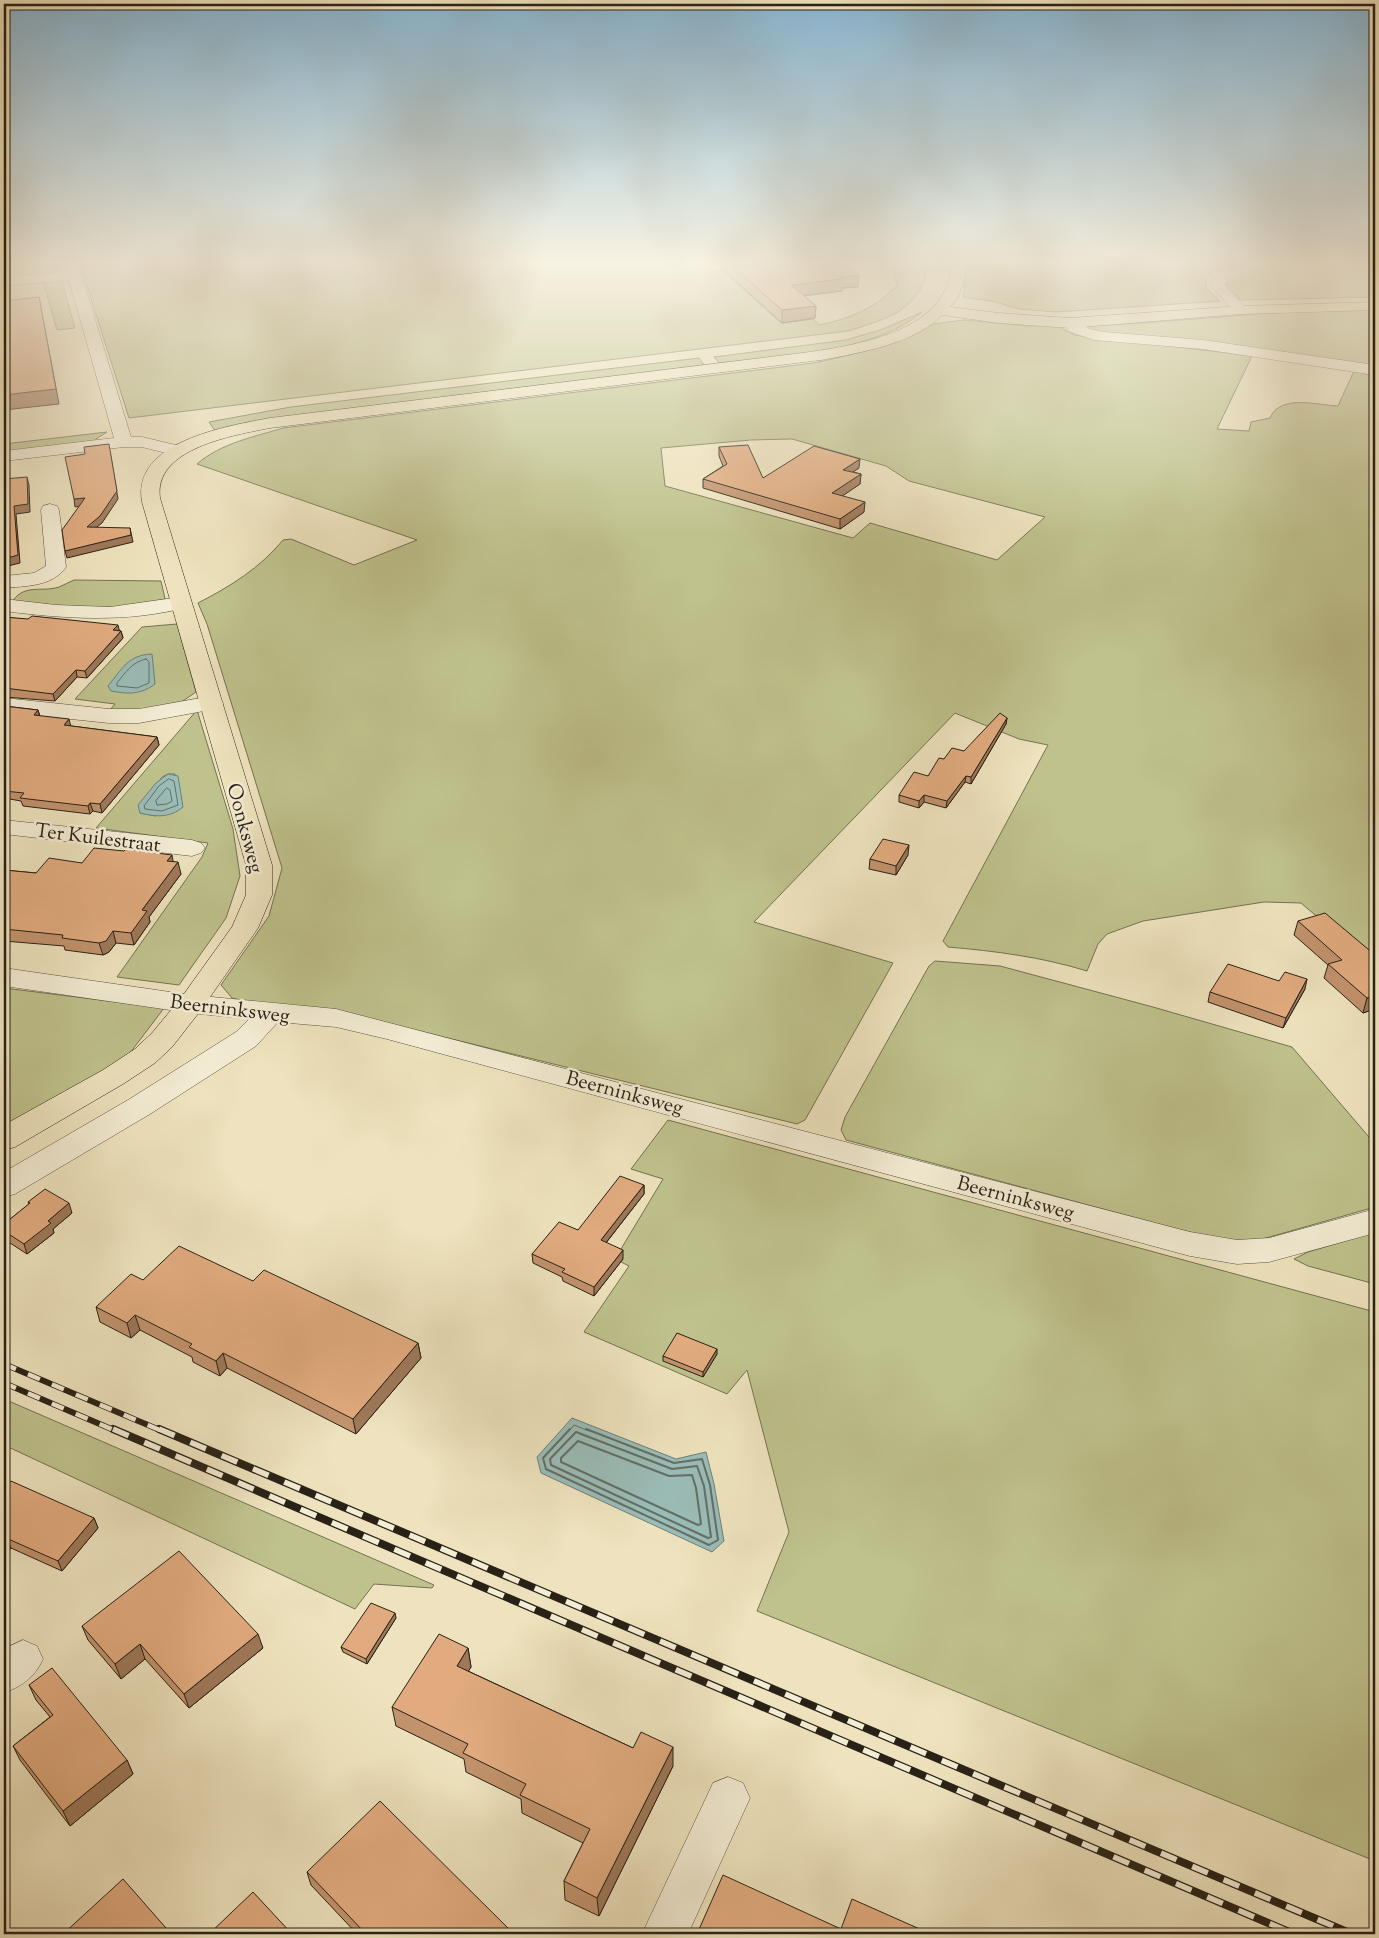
<svg xmlns="http://www.w3.org/2000/svg" width="1379" height="1938" viewBox="0 0 1379 1938" font-family="'Sorts Mill Goudy',serif">
<style>
.green{fill:#bfc28d;stroke:#747252;fill-rule:evenodd}
.water{fill:#9bbdb8;stroke:#6d7f77}
.lines{fill:none;stroke-linecap:round;stroke-linejoin:round}
.shore-far1{stroke:#626f67;stroke-width:1}
.shore{stroke:#626f67;stroke-width:2}
.minor-casing{stroke:#5a5240;stroke-width:1}
.major-casing{stroke:#292116;stroke-width:1}
.minor{fill:#f4edd5;fill-rule:evenodd}
.major{fill:#eee3be;fill-rule:evenodd}
.rail-far1-casing{stroke:#292116;stroke-width:6}
.rail-casing{stroke:#292116;stroke-width:8}
.rail-far1{stroke:#f4edd5;stroke-width:4.5;stroke-dasharray:13;stroke-linecap:butt}
.rail{stroke:#f4edd5;stroke-width:5.5;stroke-dasharray:17;stroke-linecap:butt}
.wall{fill:#c2936d;stroke:#292116}
.shaded-wall{fill:#9e7859;stroke:#292116}
.building{fill:#e1ab7f;stroke:#292116}
.labels{text-anchor:middle;stroke-width:5;stroke-linejoin:round;paint-order:stroke}
.street-label{font-size:20px;fill:#292116;stroke:#f4edd5}
</style>
<rect width="100%" height="100%" fill="#eee3be"/>
<filter id="stains"><feTurbulence type="fractalNoise" baseFrequency=".004" numOctaves="4"/><feColorMatrix values="0 0 0 0 .2 0 0 0 0 .09 0 0 0 0 .02 0 0 0 .5 -.17"/></filter>
<radialGradient id="worn" r=".72"><stop offset=".6" stop-color="#630" stop-opacity="0"/><stop offset="1" stop-color="#630" stop-opacity=".3"/></radialGradient>
<g class="green">
<path d="M4,264H57L60,274L4,281Z"/>
<path d="M80,264H706L714,271L722,270L781,323L814,319L819,325C849,319 876,308 897,285L890,264H926C931,282 911,305 896,313C881,321 864,326 848,331L129,418Z"/>
<path d="M961,264H1239L1212,272L1205,278L1207,289L1220,301L1056,312L1019,309L992,301L963,297C966,286 966,273 961,264Z"/>
<path d="M1272,264H1375V297L1240,300L1228,289L1226,280L1230,277Z"/>
<path d="M61,279L75,328L57,330L43,281Z"/>
<path d="M1375,309V368L1106,335L1079,326C1178,323 1276,309 1375,309Z"/>
<path d="M922,312C874,353 780,356 719,363L714,357L846,340L883,329Z"/>
<path d="M964,320L1028,326H1057L1075,335L1085,337L1162,345L1252,356L1217,429L1249,431L1251,422L1270,418C1280,394 1317,405 1338,406L1354,371L1375,376V966L1301,903L1264,902L1143,921L1107,934L1098,944L1087,971C1042,957 995,951 948,947L943,941L1048,745L1019,739L955,713L754,922L893,963L805,1120L797,1124L387,1023L256,1004L232,998L221,985L269,916L282,868L207,624L198,603C231,586 260,568 283,540L291,539L354,565L417,540L197,464C221,443 254,437 283,428L814,363L850,355L893,343L933,324ZM792,439L886,466L909,481L1045,517L997,560L870,523L853,538L665,486L661,448L751,440Z"/>
<path d="M699,358L704,365L216,432L209,422L291,407Z"/>
<path d="M107,432L96,439V442L47,446L41,449L4,453V444Z"/>
<path d="M74,580L161,581L166,603L87,609L10,605C23,582 40,593 59,587C64,585 69,582 74,580Z"/>
<path d="M177,624L196,692L177,705L123,713L108,712L115,704L75,699L142,627Z"/>
<path d="M197,710L233,829L240,876L226,918L179,985L117,977L202,857L208,843L96,828ZM168,774H175L156,816L140,813L162,777Z"/>
<path d="M935,961L1000,966L1153,1007L1292,1047L1375,1144V1207L1245,1244L1230,1243L846,1140L841,1130L845,1117L929,966Z"/>
<path d="M4,988L164,1008L127,1057L69,1093L4,1131Z"/>
<path d="M668,1120L1375,1312V1861L757,1611L789,1532L747,1370L727,1394L584,1332L629,1266L615,1259L663,1179L631,1169Z"/>
<path d="M1375,1232V1284L1308,1266L1294,1259L1308,1252Z"/>
<path d="M4,1399L434,1585L432,1588L374,1584L355,1609L4,1445Z"/>
</g>
<g class="water">
<path d="M152,654L155,684C140,695 128,694 111,691L108,686C122,669 128,655 152,654Z"/>
<path d="M168,774L178,776L183,807C170,818 156,817 140,813L138,805L156,783Z"/>
<path d="M572,1418L676,1459L706,1452L714,1484L724,1541L712,1552L541,1473L537,1457Z"/>
</g>
<g class="lines">
<g class="shore-far1">
<path d="M146,659L149,662V683L137,688L117,686V683C125,673 132,662 146,659Z"/>
<path d="M169,779L174,781L178,805L162,811L145,809L144,806L159,786Z"/>
<path d="M167,788L170,790L172,801L167,804L157,805L156,801Z"/>
<path d="M569,1431L574,1425L589,1431"/>
</g>
<g class="shore">
<path d="M570,1429L543,1458L546,1469L709,1545L718,1540L710,1485L702,1459L674,1463L586,1429"/>
<path d="M576,1432L672,1469L697,1466L704,1486L711,1537L708,1538L551,1465L550,1459Z"/>
<path d="M578,1441L669,1476L692,1475L696,1488L701,1524L698,1525L561,1462V1458Z"/>
</g>
<defs>
<g id="minor">
<path d="M64,264H78L131,437H142L184,447L187,451L184,455L178,456L142,447H124L4,461V451L114,438L69,280L4,286V278L66,271Z"/>
<path d="M1243,264H1266L1264,267L1239,274L1226,282L1225,285L1248,310L1246,313H1236L1211,286C1213,271 1230,267 1243,264Z"/>
<path d="M1070,318L1090,329L1104,332L1203,340L1375,365V375L1203,349L1094,340L1071,332L1062,323L1065,320Z"/>
<path d="M50,504L57,506L59,510L66,567C52,587 25,586 4,588V576L34,573L46,566L41,510L43,506Z"/>
<path d="M181,597L188,599L191,603L188,607C127,623 66,619 4,611V599L56,605L110,607Z"/>
<path d="M212,696L220,698L223,703L220,708L139,723H109L4,712V698L109,709H139Z"/>
<path d="M4,820L192,840L201,843L205,848L201,853L192,856L4,834Z"/>
<path d="M4,968L191,995L336,1009L1190,1232L1237,1240L1269,1238L1375,1209V1233L1269,1262L1237,1264L1190,1256L387,1039L336,1027L278,1022L256,1046L150,1114L15,1194L4,1197V1172L128,1100L236,1032L249,1019L191,1013L4,986Z"/>
<path d="M23,1640L37,1646L43,1659C35,1677 22,1686 4,1693V1649Z"/>
<path d="M728,1777L743,1783L750,1798L688,1934H642L713,1783Z"/>
</g>
<path id="major" d="M950,264H964C968,277 960,297 950,307L999,313L1070,318L1241,306L1375,302V310L1241,314L1070,328L999,323L942,315C915,344 858,353 821,360L270,428C235,435 153,448 160,498L272,865V895L258,928L201,1010L172,1047L155,1063L123,1084L15,1147L4,1150V1125L103,1070L135,1049L152,1033L181,998L232,927L246,895V865L142,502C131,441 228,426 270,418L802,353C846,347 924,336 945,290C949,281 952,274 950,264Z"/>
</defs>
<use href="#minor" class="minor-casing"/>
<use href="#major" class="major-casing"/>
<use href="#minor" class="minor"/>
<use href="#major" class="major"/>
<defs>
<g id="rail-far1">
<path d="M4,1364L162,1431"/>
<path d="M4,1383L116,1431"/>
</g>
<g id="rail">
<path d="M113,1429L1294,1934"/>
<path d="M159,1429L1352,1934"/>
</g>
</defs>
<use href="#rail-far1" class="rail-far1-casing"/>
<use href="#rail" class="rail-casing"/>
<use href="#rail-far1" class="rail-far1"/>
<use href="#rail" class="rail"/>
</g>
<g class="wall">
<path d="M719,264H845L858,287L842,288V291L804,296L816,306L815,318L782,323L719,266Z"/>
<path d="M719,447L763,478L859,468L853,472L861,474L860,484L842,496L864,512L840,529L703,488V479L723,466L719,456Z"/>
<path d="M4,617L121,631L123,638L87,678L77,677L55,701L4,697Z"/>
<path d="M4,706L38,710L40,716L71,726L157,737L159,745L102,813L93,811L90,814L23,806L21,801L4,798Z"/>
<path d="M1007,718L1006,724L971,784L965,782L946,808L924,802L919,808L899,802V795L928,776L944,759L964,751Z"/>
<path d="M908,855L896,875L869,869L870,859Z"/>
<path d="M173,862L181,874L149,917L150,922L134,945L116,943L109,952L103,955L65,950L64,946L4,941V870L36,873L82,863Z"/>
<path d="M1298,921L1375,955V1009L1363,1013L1324,978L1328,965L1294,935Z"/>
<path d="M1305,989L1283,1028L1208,1002L1210,992Z"/>
<path d="M644,1185V1194L606,1243L623,1259L594,1296L563,1281L562,1277L533,1263L532,1254L578,1230Z"/>
<path d="M28,1202L72,1213L53,1229L54,1233L27,1254L4,1239V1224L29,1204Z"/>
<path d="M143,1280L253,1281L418,1343L421,1358L356,1434L227,1368L220,1376L193,1362L192,1357L140,1330L131,1338L100,1322L96,1307Z"/>
<path d="M717,1354L703,1377L663,1361V1356Z"/>
<path d="M4,1488L94,1518L98,1528L62,1571L11,1548L4,1556Z"/>
<path d="M396,1618L367,1664L343,1652L341,1647Z"/>
<path d="M82,1626L263,1648L189,1708L145,1659L121,1679L88,1640Z"/>
<path d="M468,1648L471,1667L468,1671L633,1748L673,1766L599,1916L565,1900L564,1881L583,1843L522,1813L521,1799L466,1772L464,1759L396,1726L392,1707Z"/>
<path d="M29,1685L127,1760L133,1774L70,1826L20,1760L13,1746L50,1717L36,1700Z"/>
<path d="M307,1872L514,1934H357L311,1885Z"/>
</g>
<g class="shaded-wall">
<path d="M859,275L858,287L842,288V291L791,297V285L839,277Z"/>
<path d="M39,297L59,404L4,410V395Z"/>
<path d="M816,306L815,318L782,323V310Z"/>
<path d="M110,451L118,499L102,523L88,534L87,527Z"/>
<path d="M860,459L859,468L842,479L843,470Z"/>
<path d="M861,474L860,484L832,503V493Z"/>
<path d="M27,477L29,485L30,512L16,514L20,563L4,567V559L14,506Z"/>
<path d="M85,498L87,505L75,507L74,499Z"/>
<path d="M865,502L864,512L840,529V519Z"/>
<path d="M130,528L133,542L67,558L65,551Z"/>
<path d="M118,625L120,633L113,630Z"/>
<path d="M121,631L123,638L87,678L85,671Z"/>
<path d="M76,670L77,677L55,701L53,694Z"/>
<path d="M38,710L40,718L34,715Z"/>
<path d="M1007,718L1006,724L971,784V777Z"/>
<path d="M69,719L71,727L64,725Z"/>
<path d="M157,737L159,745L102,813L100,804Z"/>
<path d="M966,776L965,782L946,808L947,801Z"/>
<path d="M924,795V802L919,808V801Z"/>
<path d="M90,803L93,811L90,814L88,806Z"/>
<path d="M909,845L908,855L896,875V866Z"/>
<path d="M172,855L174,867L167,861Z"/>
<path d="M178,862L181,874L149,917L150,922L134,945L131,933L142,910Z"/>
<path d="M113,931L116,943L109,952L103,955L99,943Z"/>
<path d="M1307,979L1305,989L1283,1028L1286,1018Z"/>
<path d="M1375,996V1009L1363,1013L1367,998Z"/>
<path d="M644,1185V1194L601,1249V1240Z"/>
<path d="M69,1203L72,1213L53,1229L54,1233L27,1254L24,1244L48,1221Z"/>
<path d="M623,1250V1259L594,1296V1287Z"/>
<path d="M135,1315L140,1330L131,1338L127,1323Z"/>
<path d="M418,1343L421,1358L356,1434L353,1419Z"/>
<path d="M717,1349V1354L703,1377V1372Z"/>
<path d="M223,1353L227,1368L220,1376L216,1361Z"/>
<path d="M94,1518L98,1528L62,1571L58,1561Z"/>
<path d="M6,1538L11,1548L4,1556V1541Z"/>
<path d="M395,1613L396,1618L367,1664L366,1659Z"/>
<path d="M258,1634L263,1648L189,1708L184,1694Z"/>
<path d="M140,1644L145,1659L121,1679L115,1664Z"/>
<path d="M468,1648L471,1667L460,1685L457,1666Z"/>
<path d="M673,1747V1766L599,1916L597,1898Z"/>
<path d="M127,1760L133,1774L70,1826L63,1811Z"/>
<path d="M166,1928L168,1934H159Z"/>
</g>
<g class="building">
<path d="M730,264H845L859,275L839,277L842,279L791,285L816,306L782,310Z"/>
<path d="M39,297L56,389L4,395V301Z"/>
<path d="M109,444L117,491L100,516L87,527L130,528L131,535L65,551L62,530L85,498L74,499L65,457L85,454L84,447Z"/>
<path d="M748,445L763,478L814,446L860,459L843,470L861,474L832,493L865,502L840,519L703,479L727,464L719,447Z"/>
<path d="M27,477L28,504L14,506L18,555L4,559V479Z"/>
<path d="M32,616L118,625L113,630L121,631L85,671L76,670L53,694L4,688V682L7,679L4,678V617L28,619Z"/>
<path d="M4,706L38,710L34,715L69,719L64,725L157,737L100,804L90,803L88,806L20,798L24,793L4,791Z"/>
<path d="M1000,713L1007,718L971,777L966,776L947,801L924,795L919,801L899,795L914,772L928,776L939,758L944,759L952,748L964,751Z"/>
<path d="M883,839L909,845L896,866L870,859Z"/>
<path d="M94,848L124,851L126,849L172,855L167,861L178,862L142,910L147,911L131,933L113,931L106,941L99,943L62,938L63,935L4,929V870L36,873L49,858L82,863Z"/>
<path d="M1325,913L1375,955V996L1367,998L1328,964L1342,960L1298,921Z"/>
<path d="M1228,964L1279,981L1285,972L1307,979L1286,1018L1210,992Z"/>
<path d="M620,1176L644,1185L601,1240L623,1250L594,1287L562,1272L565,1269L532,1254L559,1222L578,1230Z"/>
<path d="M45,1189L69,1203L48,1221L51,1223L24,1244L4,1231V1224L30,1203L28,1202Z"/>
<path d="M179,1246L253,1281L264,1270L418,1343L353,1419L223,1353L216,1361L189,1347L192,1344L135,1315L127,1323L96,1307L131,1274L143,1280Z"/>
<path d="M677,1333L717,1349L703,1372L663,1356Z"/>
<path d="M11,1481L94,1518L58,1561L6,1538L4,1541V1488Z"/>
<path d="M179,1551L258,1634L184,1694L140,1644L115,1664L82,1626Z"/>
<path d="M371,1603L395,1613L366,1659L341,1647Z"/>
<path d="M439,1634L468,1648L457,1666L633,1748L641,1732L673,1747L597,1898L564,1881L590,1829L520,1795L526,1784L463,1753L468,1744L392,1707Z"/>
<path d="M52,1668L127,1760L63,1811L13,1746L53,1715L29,1685Z"/>
<path d="M380,1801L514,1934H366L307,1872Z"/>
<path d="M723,1875L841,1929L852,1899L931,1934H697Z"/>
<path d="M123,1879L166,1928L159,1934H63Z"/>
<path d="M253,1892L292,1934H209Z"/>
</g>
<linearGradient id="sky" x2="0" y2="1"><stop stop-color="#89b8d5"/><stop offset="0.49" stop-color="#f7f2e2"/><stop offset="1" stop-color="#f7f2e2" stop-opacity="0"/></linearGradient>
<rect width="1379" height="535" fill="url(#sky)"/>
<g class="labels">
<g class="street-label">
<text transform="translate(246 828) rotate(75)" y="7">Oonksweg</text>
<text transform="translate(98 837) rotate(7)" y="7">Ter Kuilestraat</text>
<text transform="translate(230 1008) rotate(7)" y="7">Beerninksweg</text>
<text transform="translate(625 1092) rotate(15)" y="7">Beerninksweg</text>
<text transform="translate(1016 1197) rotate(15)" y="7">Beerninksweg</text>
</g>
</g>
<rect width="1379" height="1938" fill="none" stroke="#eee3be" stroke-width="20"/>
<rect x="5" y="5" width="1369" height="1928" fill="none" stroke="#292116" stroke-width="2.5"/>
<rect x="10" y="10" width="1359" height="1918" fill="none" stroke="#292116"/>
<rect width="100%" height="100%" filter="url(#stains)"/>
<rect width="100%" height="100%" fill="url(#worn)"/>
</svg>
